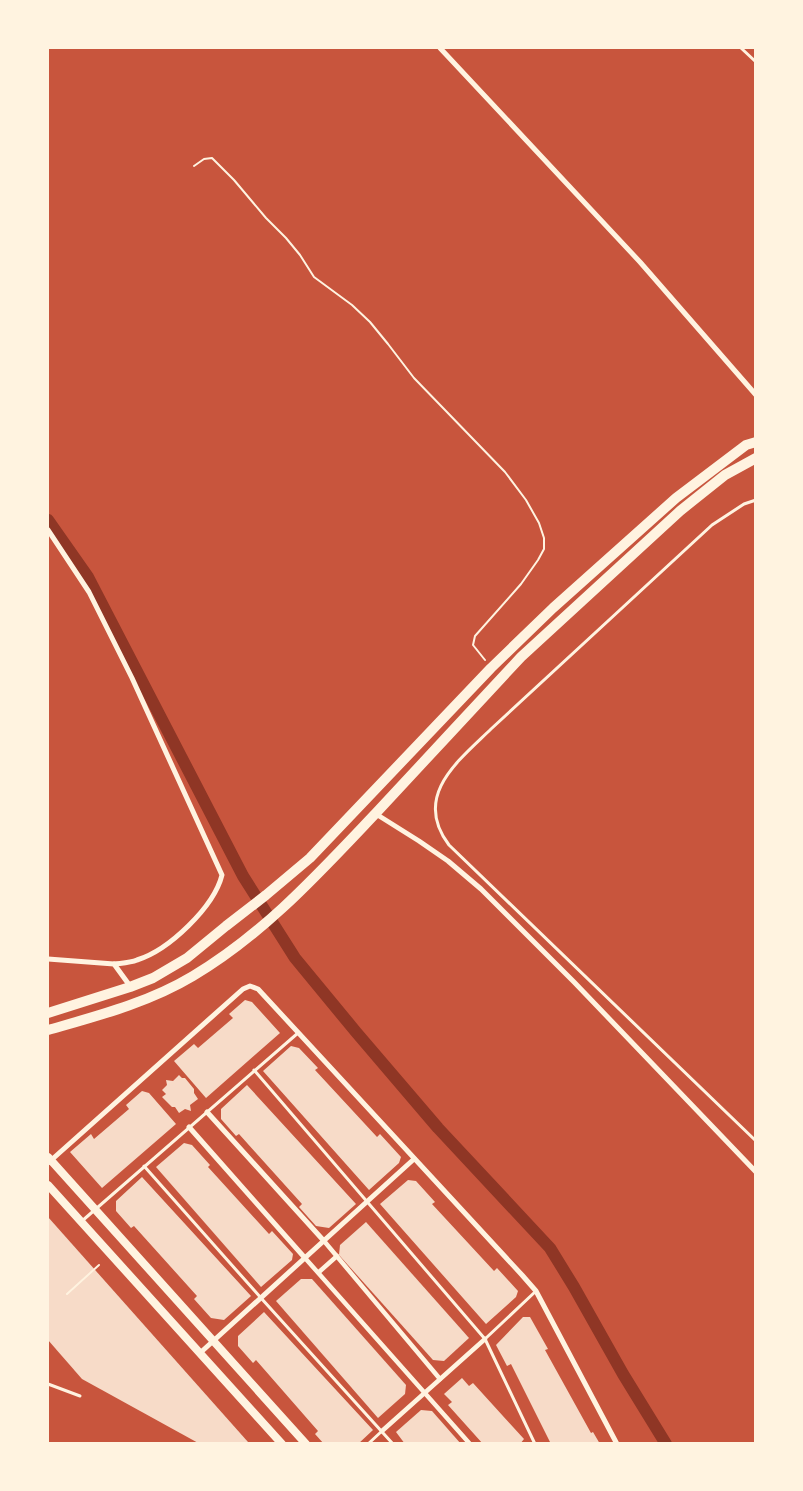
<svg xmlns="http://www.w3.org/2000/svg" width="803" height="1491" viewBox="0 0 803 1491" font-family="'Titillium Web',sans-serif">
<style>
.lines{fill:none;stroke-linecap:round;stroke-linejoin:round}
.canal{stroke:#8f3625;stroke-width:12}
.building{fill:#f7dbc8}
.path{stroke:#fff3e0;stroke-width:2}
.service{stroke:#fff3e0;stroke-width:3}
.pedestrian{stroke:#fff3e0;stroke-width:4.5}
.minor{stroke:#fff3e0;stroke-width:5}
.tertiary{stroke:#fff3e0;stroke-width:8}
.primary{stroke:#fff3e0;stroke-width:10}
</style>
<rect width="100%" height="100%" fill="#c8553d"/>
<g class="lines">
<path class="canal" d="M48,520L88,577L243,876L295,958L356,1032L438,1128L550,1248L574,1287L623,1374L666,1444"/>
</g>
<g class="building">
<path d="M245,1000L252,1002L280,1033L206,1098L174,1061L194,1044L198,1048L233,1018L229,1014Z"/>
<path d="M291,1046L299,1048L318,1068L315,1070L377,1137L380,1134L401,1157L399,1163L369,1190L263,1071Z"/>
<path d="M179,1075L182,1078H185L194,1089V1093L198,1099L190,1105L191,1111L185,1109L179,1113L175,1107H172L162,1097L166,1094L162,1090L167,1085L166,1080L173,1081Z"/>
<path d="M247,1085L356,1204L329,1228L316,1226L299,1207L302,1204L239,1134L236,1136L221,1119V1109Z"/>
<path d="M142,1091L149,1093L176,1124L102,1188L70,1152L91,1134L94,1139L129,1109L126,1105Z"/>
<path d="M184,1143L192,1145L210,1165L208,1167L269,1234L272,1231L293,1254L292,1260L261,1287L156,1167Z"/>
<path d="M142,1177L251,1296L224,1320L211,1318L194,1299L197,1296L134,1226L131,1228L116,1211V1201Z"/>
<path d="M408,1180L416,1181L435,1202L432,1204L494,1271L497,1268L518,1291L516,1297L486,1324L380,1204Z"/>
<path d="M48,1217L248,1442L247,1444H200L82,1379L48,1340Z"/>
<path d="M366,1222L469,1338L444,1361L433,1360L339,1255L340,1245Z"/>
<path d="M301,1279H312L406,1385L405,1394L378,1418L276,1301Z"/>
<path d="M264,1312L373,1430L358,1444H324L315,1434L318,1431L256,1360L253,1363L238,1346V1336Z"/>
<path d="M523,1317H530L548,1349L545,1350L591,1433L593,1432L600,1444H551L511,1364L507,1366L496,1345Z"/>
<path d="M462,1378L469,1386L473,1383L524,1439L520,1444H483L448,1405L452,1402L444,1394Z"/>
<path d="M421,1410L432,1411L461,1444H405L396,1432Z"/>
</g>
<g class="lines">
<g class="path">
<path d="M194,166L204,159L212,158L234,180L266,218L286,238L300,255L314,277L352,305L370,322L388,344L414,378L505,472L526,500L539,523L544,538V549L538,560L521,584L475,636L473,645L485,660"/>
<path d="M67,1294L99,1265"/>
</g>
<g class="service">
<path d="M741,48L756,62"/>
<path d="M756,500L744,504L712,525L491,729C458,761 412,796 449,845L756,1141"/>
<path d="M254,1070L485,1339L535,1444"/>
<path d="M144,1166L261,1298L393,1444"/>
<path d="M82,1221L298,1033"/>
<path d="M485,1339L536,1291"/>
<path d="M48,1384L80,1396"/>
<path d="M368,1444L382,1431"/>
</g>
<g class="pedestrian">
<path d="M324,1241L440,1379"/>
<path d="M305,1258L470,1444"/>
<path d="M319,1272L337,1256"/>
<path d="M382,1431L485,1339"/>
</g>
<g class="minor">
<path d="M440,48L640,262L756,395"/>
<path d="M48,530L89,592L132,678L222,875C214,907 169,950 137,960C130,963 122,963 114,964"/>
<path d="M376,814L419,841L448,861L481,889L574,982L756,1172"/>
<path d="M48,959L114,964L130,986"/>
<path d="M207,1112L324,1241"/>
<path d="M189,1127L305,1258"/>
<path d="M48,1163L243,989L250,986L258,989L522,1275L536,1291L617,1444"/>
<path d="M200,1353L414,1159"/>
</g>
<g class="tertiary">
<path d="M48,1157L306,1444"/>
<path d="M48,1185L282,1444"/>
</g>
<g class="primary">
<path d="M48,1013L130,987L153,978L187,958L226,926L266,895L310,858L491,668L553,608L676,498L746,445L756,442"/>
<path d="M48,1030C97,1016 148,1003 193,976C264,934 320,872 376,813C424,761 473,709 521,657L680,511L725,475L756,458"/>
</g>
</g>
<rect width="803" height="1491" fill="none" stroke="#fff3e0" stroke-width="98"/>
</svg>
